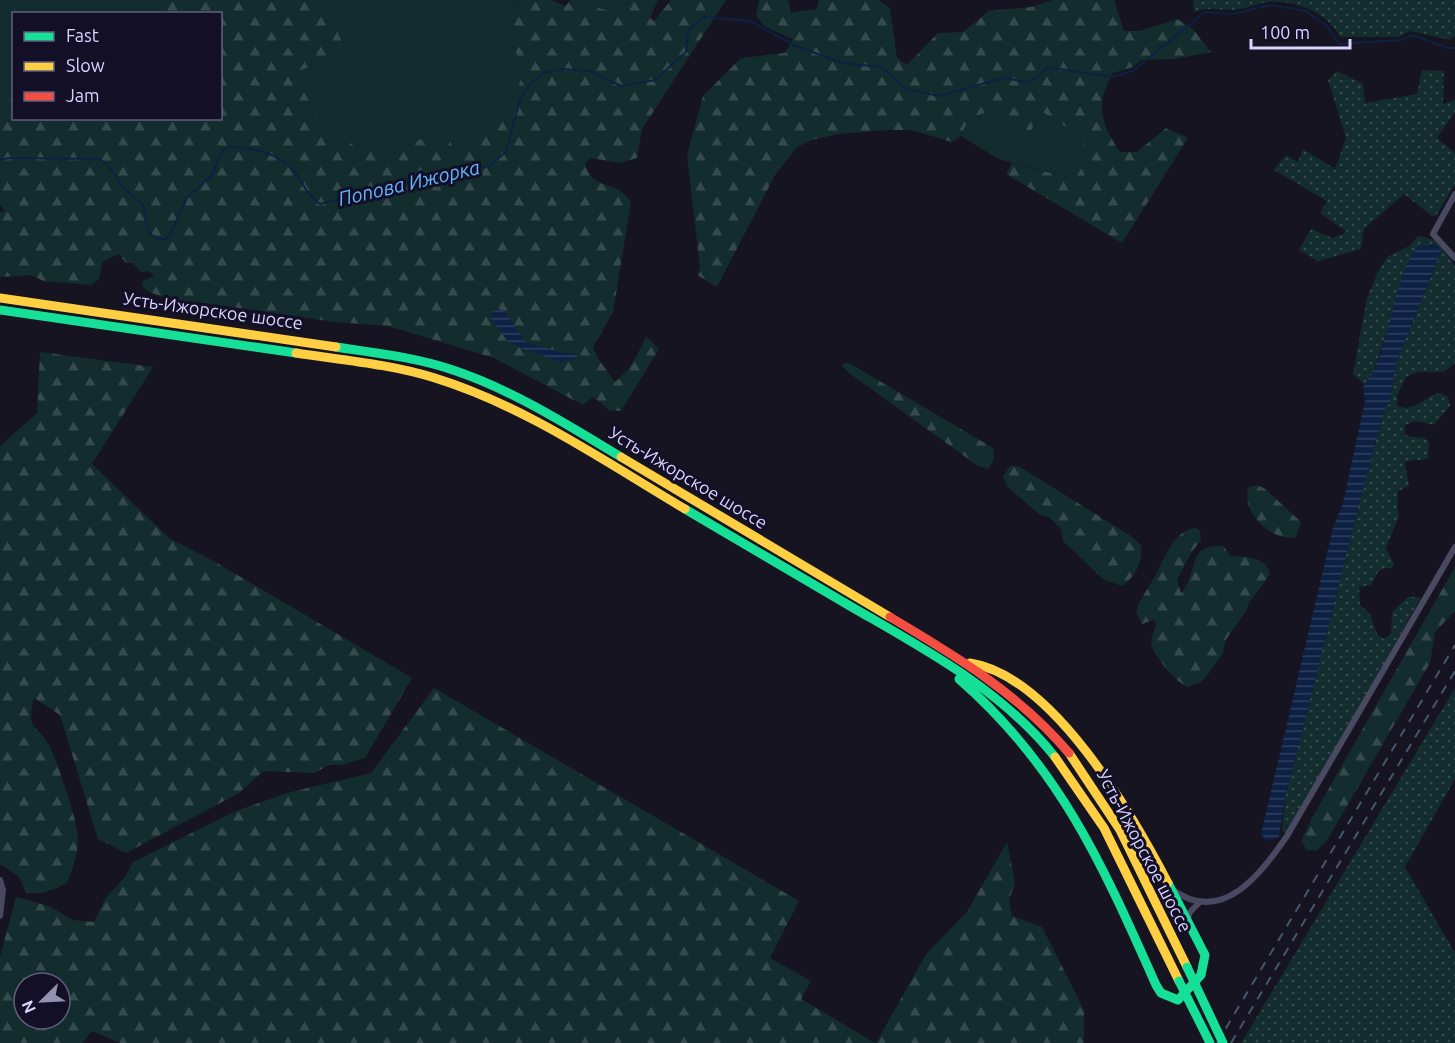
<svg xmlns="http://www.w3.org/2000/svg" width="1455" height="1043" viewBox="0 0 1455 1043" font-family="Ubuntu,sans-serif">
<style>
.grass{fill:url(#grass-dots)}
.forest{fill:url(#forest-firs);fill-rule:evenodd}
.garden{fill:#132c2d}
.water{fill:url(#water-rules)}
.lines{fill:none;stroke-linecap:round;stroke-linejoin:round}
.stream{stroke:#0d2144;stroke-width:2}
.street{stroke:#4a4962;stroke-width:6}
.fast{stroke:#16e098;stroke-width:9}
.slow{stroke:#ffcf43;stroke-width:9}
.jam{stroke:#f24e42;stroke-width:9}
.rail{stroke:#43596b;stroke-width:2;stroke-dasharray:9 8;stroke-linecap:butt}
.fast-bridge{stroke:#16e098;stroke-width:9}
.labels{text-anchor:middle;stroke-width:6;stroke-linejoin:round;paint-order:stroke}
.street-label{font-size:18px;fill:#d9d4ff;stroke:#130f26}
.water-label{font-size:20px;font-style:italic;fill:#62b6ff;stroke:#130f26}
</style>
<defs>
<pattern id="grass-dots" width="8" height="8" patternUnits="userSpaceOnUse" patternTransform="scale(1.5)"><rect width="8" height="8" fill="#132c2d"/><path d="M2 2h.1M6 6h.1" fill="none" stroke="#354a4c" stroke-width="1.8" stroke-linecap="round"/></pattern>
<pattern id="forest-firs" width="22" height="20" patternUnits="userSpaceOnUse" patternTransform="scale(1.5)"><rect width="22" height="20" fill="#132c2d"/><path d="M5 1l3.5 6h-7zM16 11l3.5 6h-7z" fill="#354a4c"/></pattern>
<pattern id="water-rules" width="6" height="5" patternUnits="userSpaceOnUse" patternTransform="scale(1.5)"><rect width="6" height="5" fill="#0d2144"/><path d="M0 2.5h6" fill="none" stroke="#304060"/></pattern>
</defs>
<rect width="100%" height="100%" fill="#161421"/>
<g class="grass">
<path d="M1193,0H1455V36L1450,40L1410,31L1399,37H1340C1328,13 1296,0 1269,2C1256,3 1244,10 1232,10C1218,10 1208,7 1194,12Z"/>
<path d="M1422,70L1444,71L1443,104L1455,100V112L1437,138L1455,153V184L1436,216H1432L1404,194L1364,229L1361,249L1318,261L1299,250L1311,229L1332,238L1347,232L1320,213L1327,201L1274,170L1286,155L1298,162L1303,149L1335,169L1346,138L1328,80L1337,71L1363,84L1365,103L1417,94Z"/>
<path d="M1418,236L1438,241L1455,266V363L1444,372H1418L1406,377L1397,396V405C1415,415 1424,394 1441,393L1448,397L1450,406L1434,425L1416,421L1405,425V434C1412,440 1422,434 1429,442L1428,459L1407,461L1405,464L1409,486L1398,491L1397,508L1399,516L1386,548L1394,564L1392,568C1376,567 1378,574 1371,585L1359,587L1360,605L1370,614L1377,634L1384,639L1391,634L1392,612L1408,597H1421L1292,829L1285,833L1282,831L1285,798C1319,667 1349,535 1386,405L1390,404L1396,363L1440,254L1435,244L1421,246L1415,251L1373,372L1365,385L1353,374L1367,298L1377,274L1387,257L1409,246Z"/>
<path d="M1455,688V779L1405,867L1455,953V1043H1241Z"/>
</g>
<g class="forest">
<path d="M159,0H324L347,53L357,148L390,152L444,129L473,138L488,132L497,103L511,106L524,70L503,26L508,13L518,0H551L565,6L570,1L576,8L585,12L596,7L607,10L628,4L629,0H658L650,18L654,21L671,0H726L642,129L637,158L620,163L591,158L585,164C593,193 614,177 631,202L613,312L593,347L597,357L615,382C631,370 638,354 646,336L659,349L621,411L609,410L593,397L583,405L494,358L388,326L335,322L199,302L188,305L149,292L142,286L143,281L154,276L149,271L141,272L133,263H126L119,254L102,262L99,279L91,285L43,281L32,275L0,277V212H5L0,205V108L13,97L14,118H220V14L162,13Z"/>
<path d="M759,0H788L791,13L817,9L819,0H878L890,8L897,58L907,65L938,33L963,32L989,11L1031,7L1053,0H1114L1124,31H1140L1177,19L1193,29L1211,52L1175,59L1141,60L1133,67L1113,73C1095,104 1100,122 1120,152H1137L1166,128L1188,138L1122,243L1006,174L1012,163L1075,179L1041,111L1031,131L970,117L961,136L952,142L911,130H889L838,134L812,140L797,147L775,175L717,287L697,275L700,268L687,155L703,96L741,58L785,53L793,39L765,27L756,16Z"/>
<path d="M40,352L153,367L92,464L169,538L217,563L412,678L365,758L342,765H329L314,773L264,771L239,793L126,853L98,839L60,715L34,698C25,732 38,723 50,747C57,761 75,815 77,830C80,848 74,868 66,884L43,893H27L18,876L0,864V446L37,413Z"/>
<path d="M844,363H849L993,448L994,458L988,469L978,466L849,373L842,366Z"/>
<path d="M1010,466L1020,467L1131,536L1141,545C1143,562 1136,576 1122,586L1103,579L1063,541L1061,529L1049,517L1040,515L1008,487L1003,477Z"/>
<path d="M1256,485L1264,488L1301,522L1296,537C1272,543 1241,512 1248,488Z"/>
<path d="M1196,528L1200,531L1201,540L1191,553L1177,580L1181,593C1201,571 1184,545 1223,546L1231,556C1246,557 1266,556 1270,574L1249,603L1246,611L1225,641L1223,653L1209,673L1201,682L1188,687C1178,684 1155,657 1152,647C1149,637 1156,631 1156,622L1153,620L1142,624L1136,612C1140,598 1147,591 1154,578C1165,560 1171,531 1196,528Z"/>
<path d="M1455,567V611L1435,632L1430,663L1326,842L1316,851L1307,850L1301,841L1312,818Z"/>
<path d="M434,688L799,901L770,958L811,981L801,999L875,1043H120L92,1031L82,1043H0V957L16,897L49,906L73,920L94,922L105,899L125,877L133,862L236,811L287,793L371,773ZM24,983H60V1019H24Z"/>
<path d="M1007,842L1015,883L1009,900L1012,916L1042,927L1084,1010V1043H876L926,954L967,912Z"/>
</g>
<g class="garden">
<path d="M0,0H159L162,13L14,14L13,97L0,108Z"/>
<path d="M324,0H518L508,13L503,26L524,70L511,107L497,103L488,132L473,138L457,156L444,129L390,152L357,148L320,120L293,73L347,53Z"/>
<path d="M570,0H629L628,3L614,12L597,7L585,12L576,8Z"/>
<path d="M1004,108L1012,126L1031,131L1041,111L1081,136L1088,157L1075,179L998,159L961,136L970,117Z"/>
</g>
<g class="water">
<path d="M1426,244L1439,246L1440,254L1396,363L1390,404L1386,406C1349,535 1319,668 1285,798L1279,837L1267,841L1261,834L1333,528L1343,503L1365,401L1363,387C1392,349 1389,289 1417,247Z"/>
<path d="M499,309L505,312L525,342L566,354L575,353L578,358L561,362L520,348L507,341L491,318L492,312Z"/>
</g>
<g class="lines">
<path class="stream" d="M0,160L9,158L98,159L108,165L123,187L143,205C149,221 139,235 165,240L170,235L187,198L213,174L219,155L227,147C249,147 278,152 293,170C304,183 305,193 320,204L393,185L489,166L506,152L520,100L529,85L543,73L563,69L590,71L621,86L655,80L686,52L688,31L704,17L750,21L796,46L842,63L882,67L906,89L939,96L1003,78L1026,82L1037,77L1048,67L1111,77L1133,71L1205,12L1233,14L1270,5L1306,11L1327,26L1339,44L1400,40L1413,35L1447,48H1455"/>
<g class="street">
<path d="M1455,194L1433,234L1455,258"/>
<path d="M0,880L3,890L0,916"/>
<path d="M1173,890C1223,926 1261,873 1287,836L1455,547"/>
<path d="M1187,921L1190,912L1199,903"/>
</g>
<g class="fast">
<path d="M0,310L296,353"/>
<path d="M336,347C375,353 415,357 453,370C513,390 568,425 621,457"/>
<path d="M685,509C740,541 795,574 850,606C924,649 1001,689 1055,757"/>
<path d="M959,679C1060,767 1103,866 1156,985L1161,993L1178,1000L1201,975L1205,955L1168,883"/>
</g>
<g class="slow">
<path d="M0,298L336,347"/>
<path d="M296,353C342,360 390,364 435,378C525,406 604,461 685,509"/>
<path d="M621,457L890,617"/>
<path d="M970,663C1053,676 1132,814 1168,883"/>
<path d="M1069,753L1120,830L1187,967"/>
<path d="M1055,757L1104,828L1179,981"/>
</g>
<path class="jam" d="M890,617C956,656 1019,694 1069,753"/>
<g class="rail">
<path d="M1217,1043L1455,645"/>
<path d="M1231,1043L1455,671"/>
</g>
<g class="fast-bridge">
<path d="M1187,967L1223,1043"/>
<path d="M1179,981L1210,1043"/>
</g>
</g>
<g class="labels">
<g class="street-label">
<text transform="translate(213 311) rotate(8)" y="6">Усть-Ижорское шоссе</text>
<text transform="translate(688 478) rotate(31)" y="6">Усть-Ижорское шоссе</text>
<text transform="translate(1144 851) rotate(62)" y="6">Усть-Ижорское шоссе</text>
</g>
<g class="water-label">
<text transform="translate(409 183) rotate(-13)" y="7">Попова Ижорка</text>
</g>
</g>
<rect x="12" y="12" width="210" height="108" fill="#130f26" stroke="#625e7d" stroke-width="1.5"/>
<rect x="24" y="32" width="30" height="9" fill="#16e098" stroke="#625e7d" stroke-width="1.5"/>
<text x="66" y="42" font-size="18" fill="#d9d4ff">Fast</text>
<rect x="24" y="62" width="30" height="9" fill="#ffcf43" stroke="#625e7d" stroke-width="1.5"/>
<text x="66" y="72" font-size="18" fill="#d9d4ff">Slow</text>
<rect x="24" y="92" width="30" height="9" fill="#f24e42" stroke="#625e7d" stroke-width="1.5"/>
<text x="66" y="102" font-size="18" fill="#d9d4ff">Jam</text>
<g transform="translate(42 1001) rotate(246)"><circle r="28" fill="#130f26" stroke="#625e7d" stroke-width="1.5"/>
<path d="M0-4.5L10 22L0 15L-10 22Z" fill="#9591b1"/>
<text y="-9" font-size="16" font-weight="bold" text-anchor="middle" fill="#d9d4ff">N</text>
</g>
<path d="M1251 39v9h99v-9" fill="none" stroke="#d9d4ff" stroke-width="3"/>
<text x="1260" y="39" font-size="18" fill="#d9d4ff" stroke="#130f26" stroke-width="4.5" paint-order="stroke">100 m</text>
</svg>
